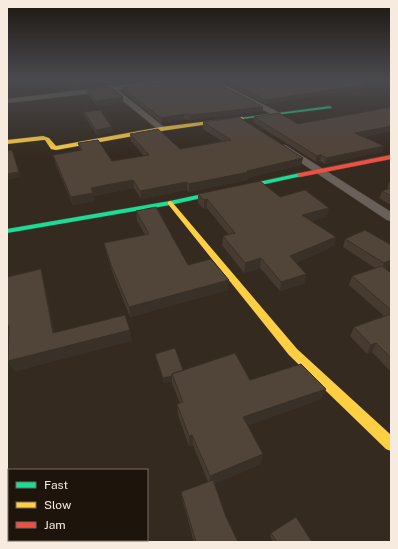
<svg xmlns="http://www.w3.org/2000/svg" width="398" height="549" viewBox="0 0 398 549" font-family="'Public Sans',sans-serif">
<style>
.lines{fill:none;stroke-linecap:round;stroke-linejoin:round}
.street-casing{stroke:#4f463e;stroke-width:1}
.fast-casing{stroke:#4f463e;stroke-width:1}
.slow-casing{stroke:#4f463e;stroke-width:1}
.jam-casing{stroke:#4f463e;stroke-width:1}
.street{fill:#696159;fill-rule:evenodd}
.fast{fill:#16e098;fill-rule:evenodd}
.slow{fill:#ffcf43;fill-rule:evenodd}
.jam{fill:#f24e42;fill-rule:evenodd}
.wall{fill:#463a31}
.shaded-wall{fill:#393028}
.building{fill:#514439;stroke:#393028}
</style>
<rect width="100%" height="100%" fill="#342a20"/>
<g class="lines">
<defs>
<g id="street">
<path d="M182,79H197L194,81L118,90L164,127L165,129L161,132L111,91L7,103V99L107,87L110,85L113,86Z"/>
<path d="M206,79H213L280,113L273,115Z"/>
<path d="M285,145L391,212V221L387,220L282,150V146Z"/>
</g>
<g id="fast">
<path d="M330,106L332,108L242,119L240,118Z"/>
<path d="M300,173L303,175L302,176L170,205L7,233V229L170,201Z"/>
</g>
<g id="slow">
<path d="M242,117L244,118V119L161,131L56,150L51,149L45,140H43L7,144V140L43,136L49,138L56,146L161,127Z"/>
<path d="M170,201L172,202L297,349L391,435V451L386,449L289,355L168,204V202Z"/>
</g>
<path id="jam" d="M391,155V159L300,177L297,175L300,173Z"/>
</defs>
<use href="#street" class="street-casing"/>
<use href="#fast" class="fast-casing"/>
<use href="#slow" class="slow-casing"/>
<use href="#jam" class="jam-casing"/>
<use href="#street" class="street"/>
<use href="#fast" class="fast"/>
<use href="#slow" class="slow"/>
<use href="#jam" class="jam"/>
</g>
<g class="wall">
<path d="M215,79H351L366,88L266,104Z"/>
<path d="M121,87L263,107L262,111L190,120L184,119L161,123L122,91Z"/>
<path d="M87,90L123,97V103L97,106L88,95Z"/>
<path d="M391,107V131L363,137L382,152L325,164L320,161L316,162L253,122L254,117L298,124Z"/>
<path d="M84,112L113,132L97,135L85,117Z"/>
<path d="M203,122L303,158L301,165L248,178V180L189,192L187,190L141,199L134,188L94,196L95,201L73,205L55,163L53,155L80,150L78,143L112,161L144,156L131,141L130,134L180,149L222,141L203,129Z"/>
<path d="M389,182H391V205L379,198L382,191L387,189Z"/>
<path d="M198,194L280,197L327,217L312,221L334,246L296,263L306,274L304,284L280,291L260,268L244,273L222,245L223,236L228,234L207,208L204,209L198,203Z"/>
<path d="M136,211L188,265L228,290L130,317L113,274L106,252L104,243L145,235L137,220Z"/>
<path d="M345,239L391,266L386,269L391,273V372L372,352L367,354L350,336L354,327L384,316L349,285L352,276L375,268L343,247Z"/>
<path d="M155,354L183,370L250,380L322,399L248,425L261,464L214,484L226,517L238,542H194L182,499L181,492L208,482L193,445L189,446L178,415L177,404L180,403L172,384V381L164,383L156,358Z"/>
<path d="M271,533L312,542H273L270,536Z"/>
</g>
<g class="shaded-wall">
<path d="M128,79H183L110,84L106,86L72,89L71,85L110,80Z"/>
<path d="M367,84L366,88L266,104V100Z"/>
<path d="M123,97V103L97,106L96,101Z"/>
<path d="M263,107L262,111L190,120V115Z"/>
<path d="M184,114V119L161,123V118Z"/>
<path d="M391,126V131L354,138L355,133Z"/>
<path d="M112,127L113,132L97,135L96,130Z"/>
<path d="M384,146L382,152L325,164L326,158Z"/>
<path d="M321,155L320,161L316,162L317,156Z"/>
<path d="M14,156L21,177L7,180V174Z"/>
<path d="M303,158L301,165L248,178V180L189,192V184Z"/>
<path d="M133,180L134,188L94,196L95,201L73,205L71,197L91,188Z"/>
<path d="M187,182V190L141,199L140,191Z"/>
<path d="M207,199V208L204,209V200Z"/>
<path d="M329,208L327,217L301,224L302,215Z"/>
<path d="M336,237L334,246L288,266L290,256Z"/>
<path d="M261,258L260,268L244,273L245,263Z"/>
<path d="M391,260V266L381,272L384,263Z"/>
<path d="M41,269L44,280L57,344L53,333Z"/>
<path d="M306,274L304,284L280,291L281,282Z"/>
<path d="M229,280L228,290L130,317L129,307Z"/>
<path d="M7,326H9L14,337L7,339Z"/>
<path d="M130,330L132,341L14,372L8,361Z"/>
<path d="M376,343L372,352L367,354L371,345Z"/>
<path d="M172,376V381L164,383L163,378Z"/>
<path d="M326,389L322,399L242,428L243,417Z"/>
<path d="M192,435L193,445L189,446V436Z"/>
<path d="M263,454L261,464L210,486V476Z"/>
</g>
<g class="building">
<path d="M69,79H128L110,80L106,82L71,85Z"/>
<path d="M194,79H209L263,107L190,115L184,114L161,118L121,87Z"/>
<path d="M223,79H351L367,84L266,100Z"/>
<path d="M110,87L123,97L96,101L87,90Z"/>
<path d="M391,107V126L355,133L384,146L326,158L321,155L317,156L254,117L279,113L298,124Z"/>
<path d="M100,110L112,127L96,130L84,112Z"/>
<path d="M239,117L303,158L247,171L249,172L189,184L187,182L140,191L133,180L91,188L93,193L71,197L53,155L82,150L78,143L98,140L112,161L149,155L130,134L158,129L180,149L231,140L203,122Z"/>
<path d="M12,150L19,172L7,174V151Z"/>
<path d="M260,181L280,197L305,190L329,208L302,215L336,237L290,256L306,274L281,282L261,258L245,263L223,236L235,233L207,199L204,200L198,194Z"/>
<path d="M391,188V196L382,191Z"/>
<path d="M156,207L188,265L211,259L229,280L129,307L111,265L104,243L149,234L136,211Z"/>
<path d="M365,230L391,245V260L384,263L345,239Z"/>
<path d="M382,266L391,273V310L352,276Z"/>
<path d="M41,269L53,333L125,315L130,330L8,361L9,326H7V277Z"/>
<path d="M391,314V358L376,343L371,345L354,327Z"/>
<path d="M175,348L183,370L172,374V376L163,378L155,354Z"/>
<path d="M235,353L250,380L301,364L326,389L243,417L263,454L210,476L192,435L189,436L177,404L183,402L172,374Z"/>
<path d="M213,480L226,517L238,542H196L181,492Z"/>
<path d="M296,517L312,542H277L271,533Z"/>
</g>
<linearGradient id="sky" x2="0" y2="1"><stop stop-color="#1d1712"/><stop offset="0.51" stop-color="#4a4a4e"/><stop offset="1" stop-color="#4a4a4e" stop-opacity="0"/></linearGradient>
<rect width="398" height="155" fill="url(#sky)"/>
<rect width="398" height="549" fill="none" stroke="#f7eadf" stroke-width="16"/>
<rect x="8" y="469" width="140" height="72" fill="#1d140c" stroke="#746a60"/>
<rect x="16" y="482" width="20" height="6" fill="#16e098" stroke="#746a60"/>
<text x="44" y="489" font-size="12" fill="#f7eadf">Fast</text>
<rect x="16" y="502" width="20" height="6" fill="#ffcf43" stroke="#746a60"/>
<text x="44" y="509" font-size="12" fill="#f7eadf">Slow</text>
<rect x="16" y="522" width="20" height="6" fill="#f24e42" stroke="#746a60"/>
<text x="44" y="529" font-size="12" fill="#f7eadf">Jam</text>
</svg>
